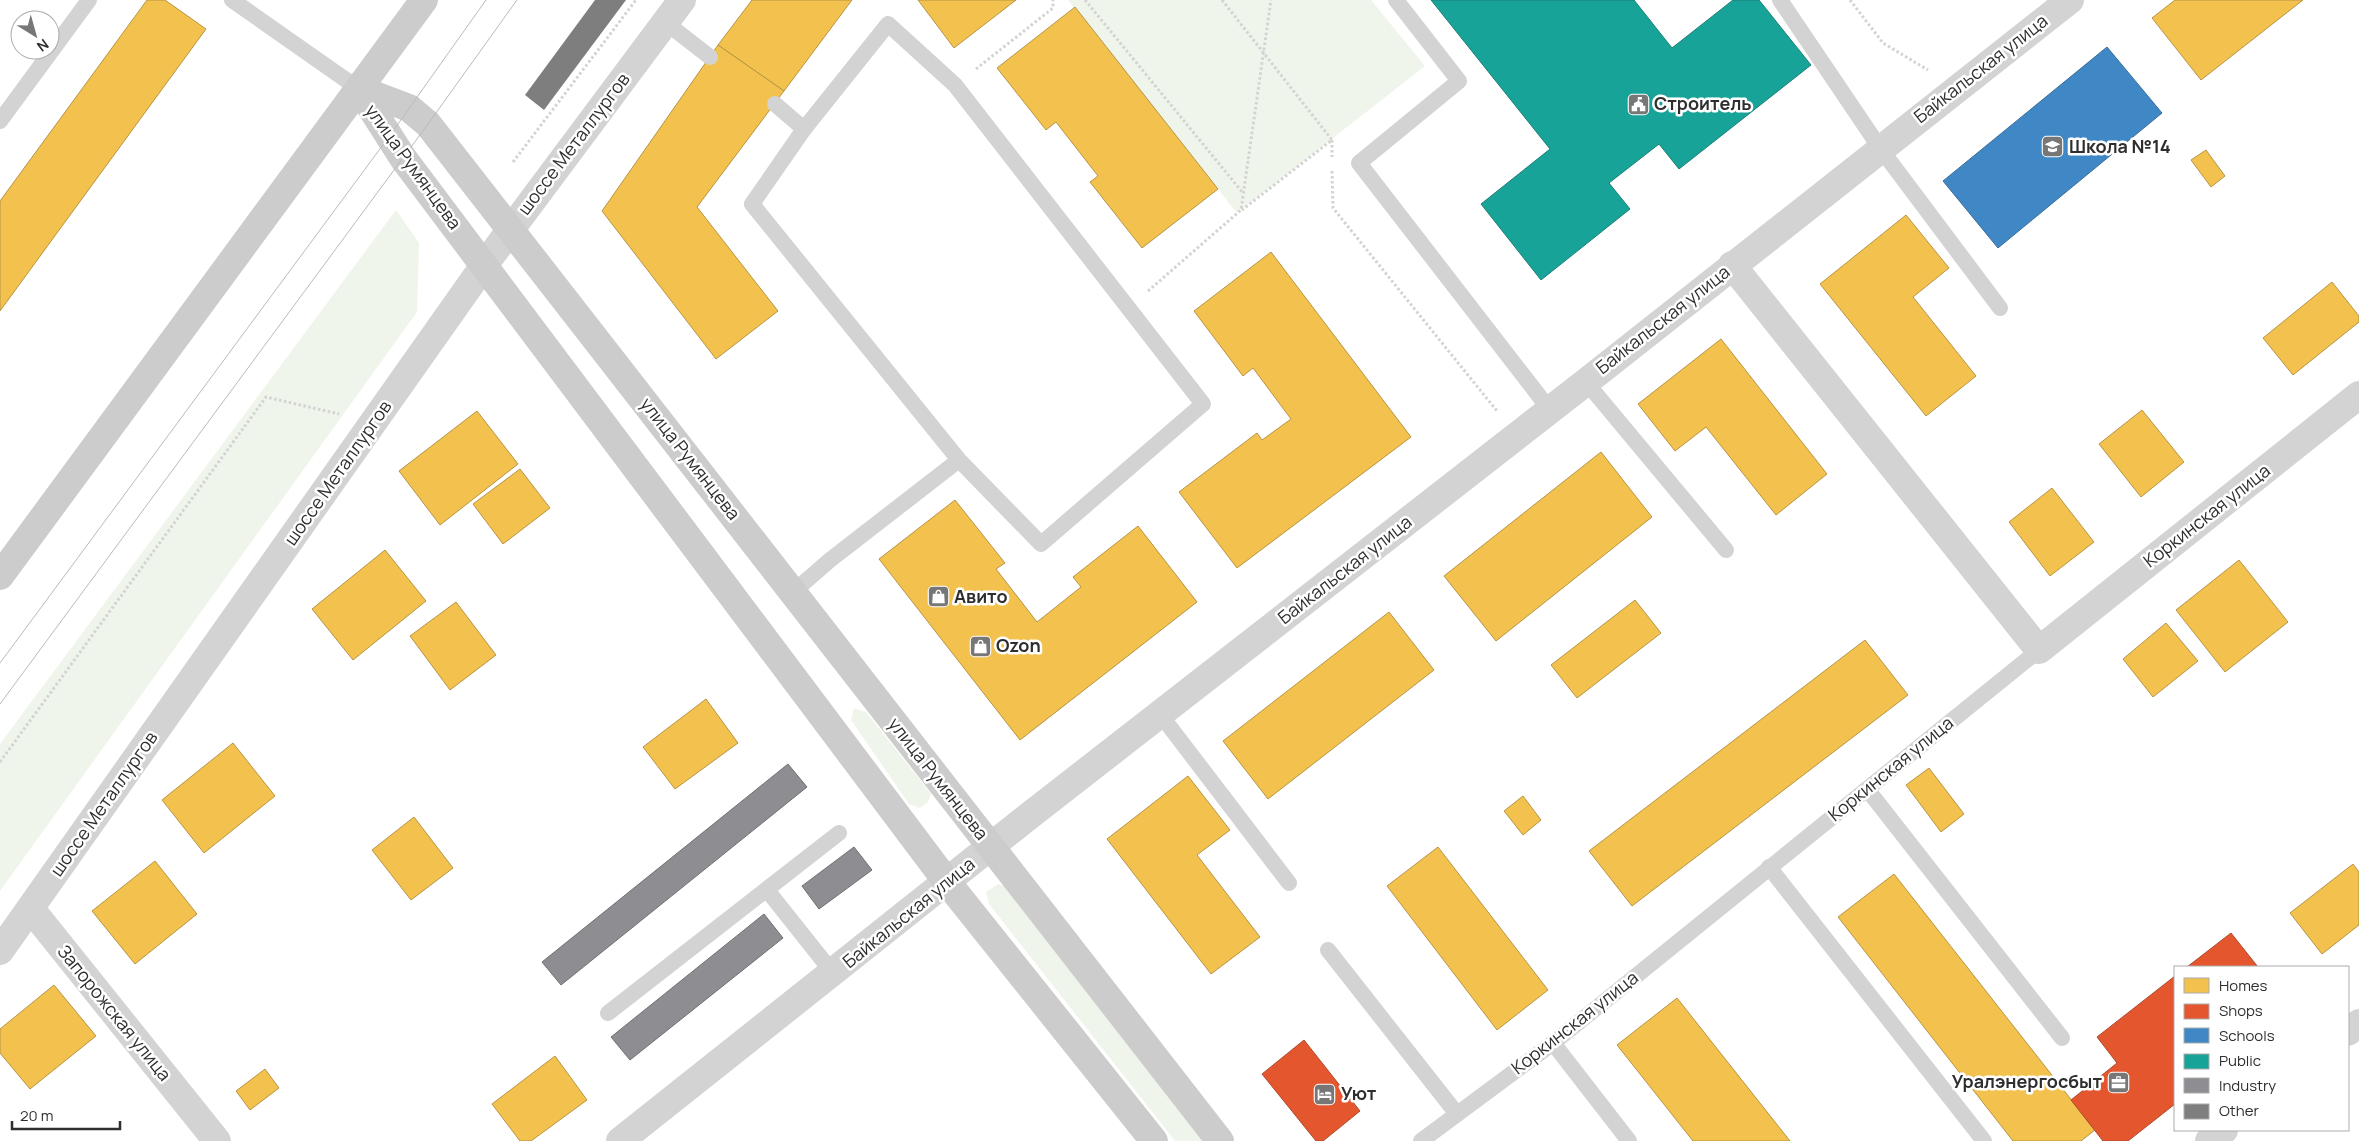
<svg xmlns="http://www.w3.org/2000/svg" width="2359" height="1141" viewBox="0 0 2359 1141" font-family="Manrope,sans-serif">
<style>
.green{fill:#eff5eb}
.homes{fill:#f2c14e;stroke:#b79544}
.shops{fill:#e4572e;stroke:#ad4b2e}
.schools{fill:#3f88c5;stroke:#3a6d98}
.public{fill:#17a398;stroke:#1e8078}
.industry{fill:#8d8d92;stroke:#707074}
.building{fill:#7e7e7e}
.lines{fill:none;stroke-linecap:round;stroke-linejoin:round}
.path{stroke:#d3d3d3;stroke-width:3;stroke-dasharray:2.5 2.5;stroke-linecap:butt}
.service{stroke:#d3d3d3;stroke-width:16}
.minor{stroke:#d3d3d3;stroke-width:28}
.tertiary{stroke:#d3d3d3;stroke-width:28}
.secondary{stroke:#ccc;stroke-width:28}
.tram{stroke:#bababa;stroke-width:1}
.labels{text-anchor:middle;stroke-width:5;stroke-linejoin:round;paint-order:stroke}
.street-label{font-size:18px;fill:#2e2e2e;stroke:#fff}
.poi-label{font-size:18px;font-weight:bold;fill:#2e2e2e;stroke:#fff;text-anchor:start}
</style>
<rect width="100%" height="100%" fill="#fff"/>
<g class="green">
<path d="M1068,0H1371L1425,66L1237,213Z"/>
<path d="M396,210L419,243L417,312L0,891V744Z"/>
<path d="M854,708L866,712L931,794L928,802L920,808L909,804L851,720Z"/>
<path d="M998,884L1009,888L1207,1141H1175L989,904L986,892Z"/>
</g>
<g class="homes">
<path d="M147,0H165L206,29L0,311V201Z"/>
<path d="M752,0H852L784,91L718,45Z"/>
<path d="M918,0H1016L954,48Z"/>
<path d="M2175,0H2303L2201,80L2152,18Z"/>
<path d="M1075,7L1218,189L1142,248L1090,182L1098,176L1056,122L1046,130L997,68Z"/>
<path d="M718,45L784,91L697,207L778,311L716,359L602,211Z"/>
<path d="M2206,150L2225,176L2211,187L2191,160Z"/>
<path d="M1906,215L1949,268L1913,297L1976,376L1926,416L1820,284Z"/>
<path d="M1271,252L1411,437L1237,568L1179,492L1257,433L1262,440L1291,419L1253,368L1243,376L1194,311Z"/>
<path d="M2332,282L2359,316V322L2293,375L2263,338Z"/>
<path d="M1721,339L1827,474L1776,515L1706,427L1675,451L1638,404Z"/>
<path d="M2142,410L2184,462L2141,497L2099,444Z"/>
<path d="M477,411L518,464L440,525L399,471Z"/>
<path d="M1601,452L1652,517L1496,641L1444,576Z"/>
<path d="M520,469L550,508L503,544L473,504Z"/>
<path d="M2052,488L2094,542L2050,576L2009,522Z"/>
<path d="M955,500L1005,563L996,569L1037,622L1081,587L1073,577L1138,526L1197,602L1020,740L879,559Z"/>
<path d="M385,550L426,601L353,660L312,609Z"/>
<path d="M2239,560L2288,622L2225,672L2176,610Z"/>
<path d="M1635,600L1661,633L1577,698L1551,665Z"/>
<path d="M456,602L496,655L450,690L410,636Z"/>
<path d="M1389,612L1434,670L1268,799L1223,741Z"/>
<path d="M2166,623L2198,661L2153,697L2123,659Z"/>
<path d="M1865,640L1908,695L1632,906L1589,851Z"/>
<path d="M706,699L738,743L675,789L643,747Z"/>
<path d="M233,743L275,796L204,853L162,800Z"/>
<path d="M1929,768L1964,814L1941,832L1906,785Z"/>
<path d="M1188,776L1230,830L1197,855L1260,937L1211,974L1107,839Z"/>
<path d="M1523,796L1541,820L1523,835L1504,811Z"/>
<path d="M414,817L453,868L411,900L372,850Z"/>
<path d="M1438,847L1548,990L1497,1030L1387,886Z"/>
<path d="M155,861L197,914L135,964L92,911Z"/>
<path d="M2353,864L2359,872V925L2322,954L2290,913Z"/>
<path d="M1894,874L2095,1130L2081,1141H2013L1838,917Z"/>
<path d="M54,985L96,1036L30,1089L0,1053V1029Z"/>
<path d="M1677,998L1790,1141H1693L1617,1045Z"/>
<path d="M555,1056L587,1100L531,1141H520L492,1104Z"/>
<path d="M265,1069L279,1088L250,1110L236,1091Z"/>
</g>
<g class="shops">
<path d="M2231,933L2258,967H2187Z"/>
<path d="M2175,976V1104L2128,1141H2103L2071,1100L2117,1063L2097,1037Z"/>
<path d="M1304,1040L1360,1111L1323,1141H1316L1262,1074Z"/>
</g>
<path class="schools" d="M2107,47L2162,113L1998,248L1943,181Z"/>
<path class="public" d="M1431,0H1634L1672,48L1733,0H1759L1811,65L1679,169L1659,144L1609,183L1630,209L1541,280L1481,204L1550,149Z"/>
<g class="industry">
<path d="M788,764L807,787L561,985L542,962Z"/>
<path d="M854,847L872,870L819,909L802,886Z"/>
<path d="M764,914L783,938L630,1060L611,1037Z"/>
</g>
<path class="building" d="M595,0H626L544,110L525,95Z"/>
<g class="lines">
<g class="path">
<path d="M1085,0L1243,193"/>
<path d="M1222,0L1332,140L1242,210"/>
<path d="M1850,0L1883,43L1928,70"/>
<path d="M976,69L1053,8V0"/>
<path d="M1332,140V157"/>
<path d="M513,162L636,0"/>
<path d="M1332,171L1333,208L1497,411"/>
<path d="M1148,291L1241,210L1271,0"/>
<path d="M0,762L266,397L339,414"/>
</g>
<g class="service">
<path d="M232,0L359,89"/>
<path d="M1396,0L1459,81L1359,163L1550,410"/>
<path d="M1780,0L1880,148L2000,308"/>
<path d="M665,22L710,57"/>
<path d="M775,104L804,129"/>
<path d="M0,121L89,0"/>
<path d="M1586,382L1726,550"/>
<path d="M792,593L830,560L959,460L752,204L804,129L888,24L955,85L1203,404L1041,544L959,460"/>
<path d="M1160,714L1289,883"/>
<path d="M1867,789L2062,1038"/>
<path d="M1769,867L1984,1141"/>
<path d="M767,890L833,973"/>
<path d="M1328,950L1457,1114"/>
<path d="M608,1013L839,833"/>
<path d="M1553,1043L1629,1141"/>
<path d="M1421,1141L1553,1043L2039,650"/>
</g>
<g class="minor">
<path d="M1732,265L2039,650L2359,395"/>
<path d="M31,909L217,1141"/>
<path d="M2348,1032L2359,1023"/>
<path d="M620,1141L1029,816L1586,382L2070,0"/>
<path d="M2209,1141L2224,1130"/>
</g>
<path class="tertiary" d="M0,951L485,264L682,0"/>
<g class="secondary">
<path d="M359,89L409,108L428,124L1220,1141"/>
<path d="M359,89L403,158L947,882L1154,1141"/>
<path d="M0,576L424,0"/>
</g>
<g class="tram">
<path d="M0,663L388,138L486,0"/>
<path d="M0,704L428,124L517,0"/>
</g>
</g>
<defs>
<symbol id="civic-square" viewBox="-11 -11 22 22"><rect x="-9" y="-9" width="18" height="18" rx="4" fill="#777" stroke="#fff"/><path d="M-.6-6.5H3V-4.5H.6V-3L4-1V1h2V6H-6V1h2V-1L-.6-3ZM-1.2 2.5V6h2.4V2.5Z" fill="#fff"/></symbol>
<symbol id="school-square" viewBox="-11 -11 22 22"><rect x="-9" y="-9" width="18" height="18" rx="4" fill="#777" stroke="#fff"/><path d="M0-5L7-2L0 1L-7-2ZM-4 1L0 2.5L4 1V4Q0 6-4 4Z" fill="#fff"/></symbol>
<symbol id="shop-square" viewBox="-11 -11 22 22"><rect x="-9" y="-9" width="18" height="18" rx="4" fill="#777" stroke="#fff"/><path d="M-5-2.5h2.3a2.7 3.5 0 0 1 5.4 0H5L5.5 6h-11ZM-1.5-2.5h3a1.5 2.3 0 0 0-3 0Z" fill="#fff"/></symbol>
<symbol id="office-square" viewBox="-11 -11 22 22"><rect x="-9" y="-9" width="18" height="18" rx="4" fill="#777" stroke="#fff"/><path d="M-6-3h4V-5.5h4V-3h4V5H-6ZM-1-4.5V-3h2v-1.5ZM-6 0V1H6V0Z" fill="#fff"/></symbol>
<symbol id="hotel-square" viewBox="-11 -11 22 22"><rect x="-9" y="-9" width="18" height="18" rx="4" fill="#777" stroke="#fff"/><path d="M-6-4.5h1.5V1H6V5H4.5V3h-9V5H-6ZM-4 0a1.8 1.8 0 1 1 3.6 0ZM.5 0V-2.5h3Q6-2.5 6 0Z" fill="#fff"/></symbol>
</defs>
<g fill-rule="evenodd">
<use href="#civic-square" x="1626" y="92" width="25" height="25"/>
<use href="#school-square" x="2040" y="134" width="25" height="25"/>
<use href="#shop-square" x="926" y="584" width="25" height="25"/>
<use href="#shop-square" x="968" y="634" width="25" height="25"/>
<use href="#office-square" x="2106" y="1070" width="25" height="25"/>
<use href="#hotel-square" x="1312" y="1082" width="25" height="25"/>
</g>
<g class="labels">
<g class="street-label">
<text transform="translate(1981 69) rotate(-38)" y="6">Байкальская улица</text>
<text transform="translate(574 144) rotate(-53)" y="6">шоссе Металлургов</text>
<text transform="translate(413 167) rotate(54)" y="6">улица Румянцева</text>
<text transform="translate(1663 320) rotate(-38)" y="6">Байкальская улица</text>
<text transform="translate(690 459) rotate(52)" y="6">улица Румянцева</text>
<text transform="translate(338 473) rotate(-55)" y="6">шоссе Металлургов</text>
<text transform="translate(2207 516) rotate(-38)" y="6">Коркинская улица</text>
<text transform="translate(1345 570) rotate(-38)" y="6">Байкальская улица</text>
<text transform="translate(1891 769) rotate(-39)" y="6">Коркинская улица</text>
<text transform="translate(938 779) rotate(52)" y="6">улица Румянцева</text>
<text transform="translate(104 804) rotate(-55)" y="6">шоссе Металлургов</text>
<text transform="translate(909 913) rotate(-39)" y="6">Байкальская улица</text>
<text transform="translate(114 1013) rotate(51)" y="6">Запорожская улица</text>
<text transform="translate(1575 1023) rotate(-38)" y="6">Коркинская улица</text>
</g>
<g class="poi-label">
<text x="1654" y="110">Строитель</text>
<text x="2069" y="153">Школа №14</text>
<text x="954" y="603">Авито</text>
<text x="996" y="652">Ozon</text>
<text x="2102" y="1088" text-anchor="end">Уралэнергосбыт</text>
<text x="1341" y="1100">Уют</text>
</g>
</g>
<rect x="2174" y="966" width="175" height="165" fill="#ffffff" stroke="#ababab"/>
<rect x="2184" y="978" width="25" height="15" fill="#f2c14e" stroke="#ababab"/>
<text x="2219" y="991" font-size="15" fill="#2e2e2e">Homes</text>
<rect x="2184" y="1004" width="25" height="15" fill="#e4572e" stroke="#ababab"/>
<text x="2219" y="1016" font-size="15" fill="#2e2e2e">Shops</text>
<rect x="2184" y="1028" width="25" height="15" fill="#3f88c5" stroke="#ababab"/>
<text x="2219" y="1041" font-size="15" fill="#2e2e2e">Schools</text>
<rect x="2184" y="1054" width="25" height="15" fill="#17a398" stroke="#ababab"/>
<text x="2219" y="1066" font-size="15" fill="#2e2e2e">Public</text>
<rect x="2184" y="1078" width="25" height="15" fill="#8d8d92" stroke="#ababab"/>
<text x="2219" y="1091" font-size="15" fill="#2e2e2e">Industry</text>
<rect x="2184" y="1104" width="25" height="15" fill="#7e7e7e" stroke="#ababab"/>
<text x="2219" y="1116" font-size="15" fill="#2e2e2e">Other</text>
<g transform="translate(35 35) rotate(143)"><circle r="24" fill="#ffffff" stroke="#ababab"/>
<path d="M0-4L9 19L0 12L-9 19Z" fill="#777777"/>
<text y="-8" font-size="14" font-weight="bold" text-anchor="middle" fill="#2e2e2e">N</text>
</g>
<path d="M12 1121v8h108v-8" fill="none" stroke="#2e2e2e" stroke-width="2.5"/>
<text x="20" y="1121" font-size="15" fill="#2e2e2e" stroke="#ffffff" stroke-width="4" paint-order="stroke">20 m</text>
</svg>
